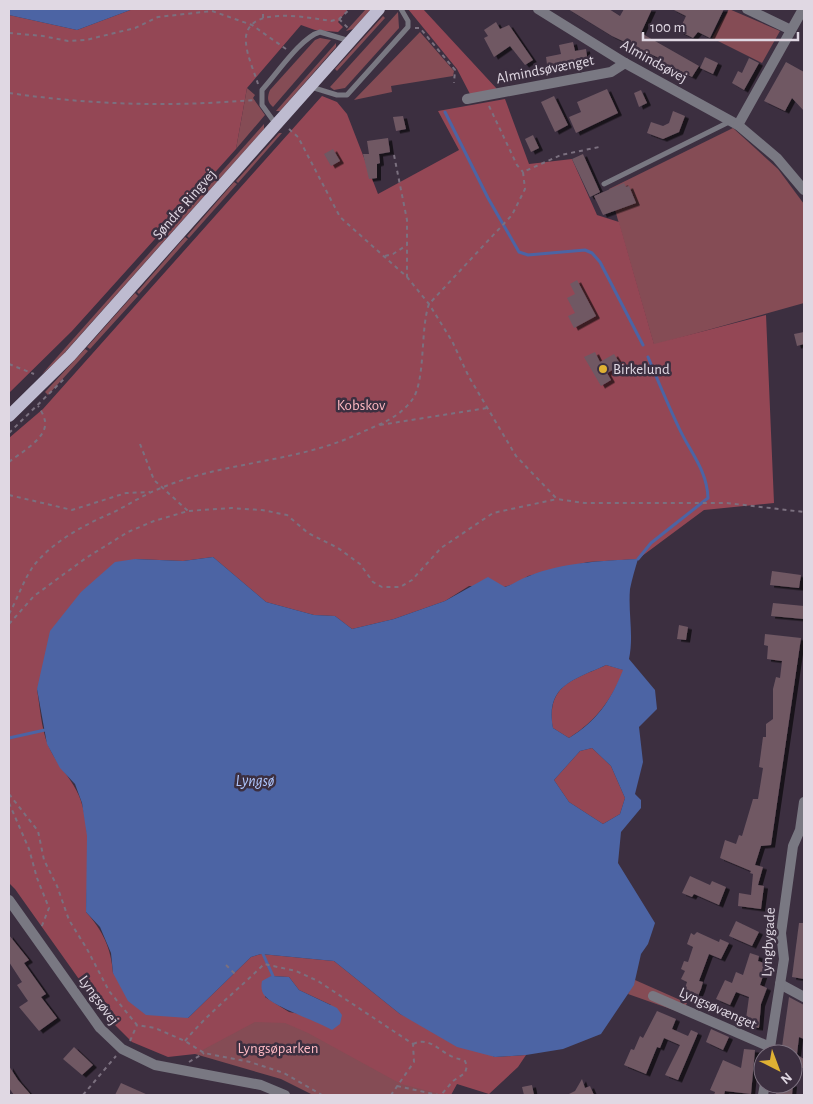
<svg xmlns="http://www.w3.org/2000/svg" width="813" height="1104" viewBox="0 0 813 1104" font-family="'Alegreya Sans',sans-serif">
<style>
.green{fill:#854c55}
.forest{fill:#944755;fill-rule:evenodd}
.water{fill:#4c64a4;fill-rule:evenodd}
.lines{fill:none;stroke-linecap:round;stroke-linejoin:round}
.stream{stroke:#4c64a4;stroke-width:3}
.building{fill:#6f5864;filter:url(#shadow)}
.path{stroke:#7b707f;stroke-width:2;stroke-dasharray:4 4;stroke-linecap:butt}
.service{stroke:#797882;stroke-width:5}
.minor{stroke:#797882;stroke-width:10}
.tertiary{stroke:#797882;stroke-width:10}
.primary{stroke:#bebbd0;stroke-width:12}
.poi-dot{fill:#dfb133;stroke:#3c2f40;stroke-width:2}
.labels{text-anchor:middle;stroke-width:5;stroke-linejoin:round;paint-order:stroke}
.street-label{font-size:15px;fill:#e0d8e3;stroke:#3c2f40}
.poi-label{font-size:15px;fill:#e0d8e3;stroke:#3c2f40;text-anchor:start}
.park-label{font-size:15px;fill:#ffbac3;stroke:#3c2f40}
.water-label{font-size:16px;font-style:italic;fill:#aec5fb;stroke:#3c2f40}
</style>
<defs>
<filter id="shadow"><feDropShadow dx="4" dy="2.5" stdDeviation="0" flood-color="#0009"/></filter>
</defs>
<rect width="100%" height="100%" fill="#3c2f40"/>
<g class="green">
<path d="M366,9H371L353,29L346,31Z"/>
<path d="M729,9L780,31L762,63L712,38Z"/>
<path d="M398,12L399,28L345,88L334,90L330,87Z"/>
<path d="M383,16L385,18L337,71L335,69Z"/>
<path d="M420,32L454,71L453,76L391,86L392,92L354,100Z"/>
<path d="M320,38L331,40L273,107C267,102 267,97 270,90L315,40Z"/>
<path d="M336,43V47L280,111H276Z"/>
<path d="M247,88L255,95L253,98L265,115L236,149Z"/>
<path d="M264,124V129L58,360L42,374Z"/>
<path d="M733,128L778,169L804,204V303L654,345L609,189Z"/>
<path d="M279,133H282L238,183L236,181Z"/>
<path d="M234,182L237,184L189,238L187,236Z"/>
<path d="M185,237L188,239L139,294L137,292Z"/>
<path d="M135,293L138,296L90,349L87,347Z"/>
<path d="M85,349L88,351L48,395L45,392Z"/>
<path d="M635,980L687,1003L682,1013L628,994Z"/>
<path d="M257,1018L284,1020L446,1095H313L281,1079L195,1054L194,1052Z"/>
</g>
<g class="forest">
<path d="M133,9H348L338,22L343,27L338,32L315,30L301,25L247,88L236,149L72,331L9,393V15L77,30Z"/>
<path d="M408,9H423L497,89L470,94L457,69Z"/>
<path d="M322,96L337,102L347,114L378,194L459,150L438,111L505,99L529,164L572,159L597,215L619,222L654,344L766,315L774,503L704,510L638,559L588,562L528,576L518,583L504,587L469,586L445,601L394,619L352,629L335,616L314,615L266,602L213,557L183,561L135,559L37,689C40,707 41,728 48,745C57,766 74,780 81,801C92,836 87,876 86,912C103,931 111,948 113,973L188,1018L251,957L261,954L334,961L400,1014L495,1057L526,1055L518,1067L489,1094L457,1084L451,1095H444L401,1084L308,1033L285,1023L255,1022L195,1054L168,1057L132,1042L103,1013L15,889L9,883V438L43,409ZM271,976L289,977L299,990L331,1005L324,1025L300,1014L289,1012L265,997Z"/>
<path d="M606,665L624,670C611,700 597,720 569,738L553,728C546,684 574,680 606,665Z"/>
<path d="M592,748L611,766L625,798L620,814L603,824L569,802L554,780L580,751Z"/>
</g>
<g class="water">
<path d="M9,9H133L77,30L9,15Z"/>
<path d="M213,557L266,602L314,615L335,616L352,629L394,619L445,601L488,577L505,587C514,584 520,579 529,576C563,562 602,561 638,559C635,569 632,579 630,589C628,614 634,635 629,659L655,690L657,709L639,727L643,762L635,794L641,800V808L621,832L618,863L655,923L648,944L641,954L634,985L601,1034L563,1049L526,1055L495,1057L457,1047L400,1014L334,961L261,954L251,957L188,1018L146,1015L128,1001L113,973L111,953L100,927L86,912L87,836L82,803L75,784L60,768L47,744L37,689L50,631L81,592L115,562L135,559L183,561ZM606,665L623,670C611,700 597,721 569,738L553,728C545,685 574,680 606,665ZM592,748L611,766L625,798L620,814L603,824L569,802L554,780L580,751Z"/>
<path d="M271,976L289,977L299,990L337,1008L342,1015L340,1024L332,1030C317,1021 274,1007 265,996C261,992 261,986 262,981Z"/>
</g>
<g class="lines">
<g class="stream">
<path d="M445,112L488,198L519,252L528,255L585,250L592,253L600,262L643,345"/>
<path d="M638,559L651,543L708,498C707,470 690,452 679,428C668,405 658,381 648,357"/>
<path d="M9,738L45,730"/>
<path d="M263,954L273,976"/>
</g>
</g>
<g class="building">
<path d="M568,9H609L620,16L624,9H652L641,33L699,66L692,77L658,60L659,58L612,36Z"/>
<path d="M672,9H724L710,38L698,32L693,38L679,31L686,16Z"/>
<path d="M496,22L500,29L509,25L533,60L525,65L510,46L494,57L484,38L488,36L484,30Z"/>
<path d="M573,42L575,51L586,49L588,63L548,71L546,57L561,54L559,45Z"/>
<path d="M705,57L718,63L713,74L700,68Z"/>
<path d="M749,58L759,63L744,90L732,83L738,71L742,73Z"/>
<path d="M786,62L804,72V111L792,98L785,111L764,101Z"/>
<path d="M607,89L618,113L576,133L569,117L581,112L577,102Z"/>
<path d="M641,90L647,103L639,107L634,93Z"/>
<path d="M554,96L568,125L555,132L541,102Z"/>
<path d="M673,111L685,116L679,132L663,139L647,133L651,122L663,126L669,123Z"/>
<path d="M403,116L406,129L396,131L393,117Z"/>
<path d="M533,135L539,148L531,152L525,139Z"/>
<path d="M388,138L390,152L379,154L380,163L377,164V178L369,179L363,154H369L367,141Z"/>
<path d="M333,149L340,161L331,166L324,154Z"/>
<path d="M583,154L600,192L590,197L572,159Z"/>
<path d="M624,183L626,187L629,186L636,203L603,215L594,196Z"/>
<path d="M577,280L596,316L574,328L568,316L575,313L567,298L575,294L570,284Z"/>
<path d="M804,332V344L797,346L794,334Z"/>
<path d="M595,352L600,362L614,354L621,365L607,373L611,380L601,386L584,357Z"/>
<path d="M772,571L801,575L799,588L770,585Z"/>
<path d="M773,603L804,606V619L771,616Z"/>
<path d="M679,625L688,627L686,640L677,639Z"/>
<path d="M765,634L801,638L771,845L761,846L755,865L763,867L758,885L764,886L761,909L738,906L739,893L751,895L753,874L750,873L751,871L720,858L725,840L736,844L739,835L742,836L753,799H758L763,768L759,767L763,737H766V724L773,719V689L776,677L780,678L782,661L767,659L768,646L764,645Z"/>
<path d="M690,876L710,885L712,881L726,887L719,905L694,894L692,897L682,893Z"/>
<path d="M736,921L759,932L752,946L729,936Z"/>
<path d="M799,923H804V979L792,977Z"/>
<path d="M697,932L719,942L720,939L729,943L721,959L709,954L699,981L703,982L701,989L695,1003L682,997L687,982L681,979L685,971L681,969L684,961L688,962L693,947L687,944L691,933L694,935Z"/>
<path d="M9,935L29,960L24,963L46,994L41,997L57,1018L39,1031L19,1007L28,1001L17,985L22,982L9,962Z"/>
<path d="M750,953L759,956L758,961L767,964L760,985L767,988L761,1004L759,1028L745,1026L749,997L736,992L730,1005L716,999L725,980L732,983L736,972L743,975Z"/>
<path d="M789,997L804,1005V1039L799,1037L797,1054H795L804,1059V1069L793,1063V1054H781Z"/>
<path d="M657,1011L676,1019L672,1029L688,1036L691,1030L698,1033L678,1080L665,1075L680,1045L664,1038L660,1048L657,1047L646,1074L624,1065L631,1049L634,1050L640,1036L643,1038Z"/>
<path d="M711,1029L729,1037L723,1050L706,1042Z"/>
<path d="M74,1047L93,1065L82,1075L63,1059Z"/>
<path d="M744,1049L755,1050L751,1094L725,1091L724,1095H714L715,1092L710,1090L723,1060L741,1068Z"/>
<path d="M9,1066L18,1080L31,1095H14L9,1088Z"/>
<path d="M582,1079L585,1088L590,1086L594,1095H567L575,1091Z"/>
<path d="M121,1083L148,1095H115Z"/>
<path d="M777,1084H793L792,1095L776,1094Z"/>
<path d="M532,1085L534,1095H524L522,1087Z"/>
</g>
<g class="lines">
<g class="path">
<path d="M263,18V9"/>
<path d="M339,19L348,28"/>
<path d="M415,28H420L455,70L454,83"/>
<path d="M9,33L43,36L68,41L86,40L135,28L158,17L212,11L252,25L286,49"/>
<path d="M258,84C254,71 247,56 246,43C242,3 310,18 331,21L339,19L350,9"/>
<path d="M9,93C93,105 169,107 254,100"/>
<path d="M489,106L517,165L523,172"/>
<path d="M289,129L298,137L340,217L407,277L429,304L452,341L469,377L516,456L557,499L584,503H727L804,512"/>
<path d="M394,155L407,220V277"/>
<path d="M385,256L393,254L407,245"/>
<path d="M9,364L34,374"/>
<path d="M380,425L487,408"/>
<path d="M9,433L64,379"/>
<path d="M140,444L154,480L188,511"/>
<path d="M9,462C20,453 48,438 45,421C44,416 41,410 38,406"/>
<path d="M9,495L72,510L126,493L150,492"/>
<path d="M9,614C18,598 24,578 35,564C55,540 86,524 114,512C130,504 145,494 161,488C225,461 295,463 358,434C379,424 398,419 412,400C426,381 420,329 429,304L512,215L525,189L523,172L561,155L599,147"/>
<path d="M9,624L34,596L86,558L128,532L154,521L188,511L231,508L262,510L287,515L308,533L338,548L360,564L373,582L382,587H400L412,580L441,548L493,513L557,499"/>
<path d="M9,794L38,831L44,860L57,886L69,920L87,949L109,991L137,1025L155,1028L185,1041L204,1053L250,1062L284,1073L322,1095"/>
<path d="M9,803L29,849L37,878L49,908L41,928"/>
<path d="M226,965L235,974"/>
<path d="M130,1041L137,1025"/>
<path d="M185,1041C208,1013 238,990 264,964L296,971L318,981L413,1044L414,1062L391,1095"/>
<path d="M413,1044C429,1036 439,1051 453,1057C457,1059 461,1059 465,1061L467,1066L465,1073L453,1081L441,1095"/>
<path d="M189,1062L204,1053"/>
<path d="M397,1086L438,1095"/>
<path d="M83,1095L116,1056"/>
</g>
<g class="service">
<path d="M311,87L337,95H347L408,27V21L401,9"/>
<path d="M275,123L262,105V90C276,75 301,37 320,32L350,41"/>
<path d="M604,184L731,121"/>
</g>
<g class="minor">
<path d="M538,9L625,63L738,125L777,158L804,190"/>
<path d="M747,9L791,30"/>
<path d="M467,99L611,72L625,63"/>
<path d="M738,125L803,9"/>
<path d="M9,900L100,1028L122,1049L155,1065L261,1085L285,1095"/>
<path d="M780,984L804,997"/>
<path d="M653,996L770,1047"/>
</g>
<g class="tertiary">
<path d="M769,1054L784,959L781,933L793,846L800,830L804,802"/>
<path d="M763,1095L765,1084"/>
</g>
<path class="primary" d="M9,416L70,356L379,9"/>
</g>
<circle class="poi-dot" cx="603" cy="369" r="5"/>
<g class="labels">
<g class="street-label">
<text transform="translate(654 61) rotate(29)" y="5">Almindsøvej</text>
<text transform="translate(545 69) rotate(-11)" y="5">Almindsøvænget</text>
<text transform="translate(184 204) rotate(-49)" y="5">Søndre Ringvej</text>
<text transform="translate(768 942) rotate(-87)" y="5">Lyngbygade</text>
<text transform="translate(99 1000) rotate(54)" y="5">Lyngsøvej</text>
<text transform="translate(718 1008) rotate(24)" y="5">Lyngsøvænget</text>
</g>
<g class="poi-label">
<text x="613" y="374">Birkelund</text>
</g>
<g class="park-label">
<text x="361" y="410">Kobskov</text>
<text x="278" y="1053">Lyngsøparken</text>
</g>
<g class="water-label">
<text x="255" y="786">Lyngsø</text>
</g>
</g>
<rect width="813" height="1104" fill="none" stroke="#e0d8e3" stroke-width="20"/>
<g transform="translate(778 1069) rotate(138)"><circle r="24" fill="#3c2f40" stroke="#7e7381"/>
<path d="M0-4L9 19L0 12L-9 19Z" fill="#dfb133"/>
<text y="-8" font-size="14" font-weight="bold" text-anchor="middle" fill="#e0d8e3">N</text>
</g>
<path d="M643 32v8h155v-8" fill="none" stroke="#e0d8e3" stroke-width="2.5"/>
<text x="650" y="32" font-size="15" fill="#e0d8e3" stroke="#3c2f40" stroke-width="4" paint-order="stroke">100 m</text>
</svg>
